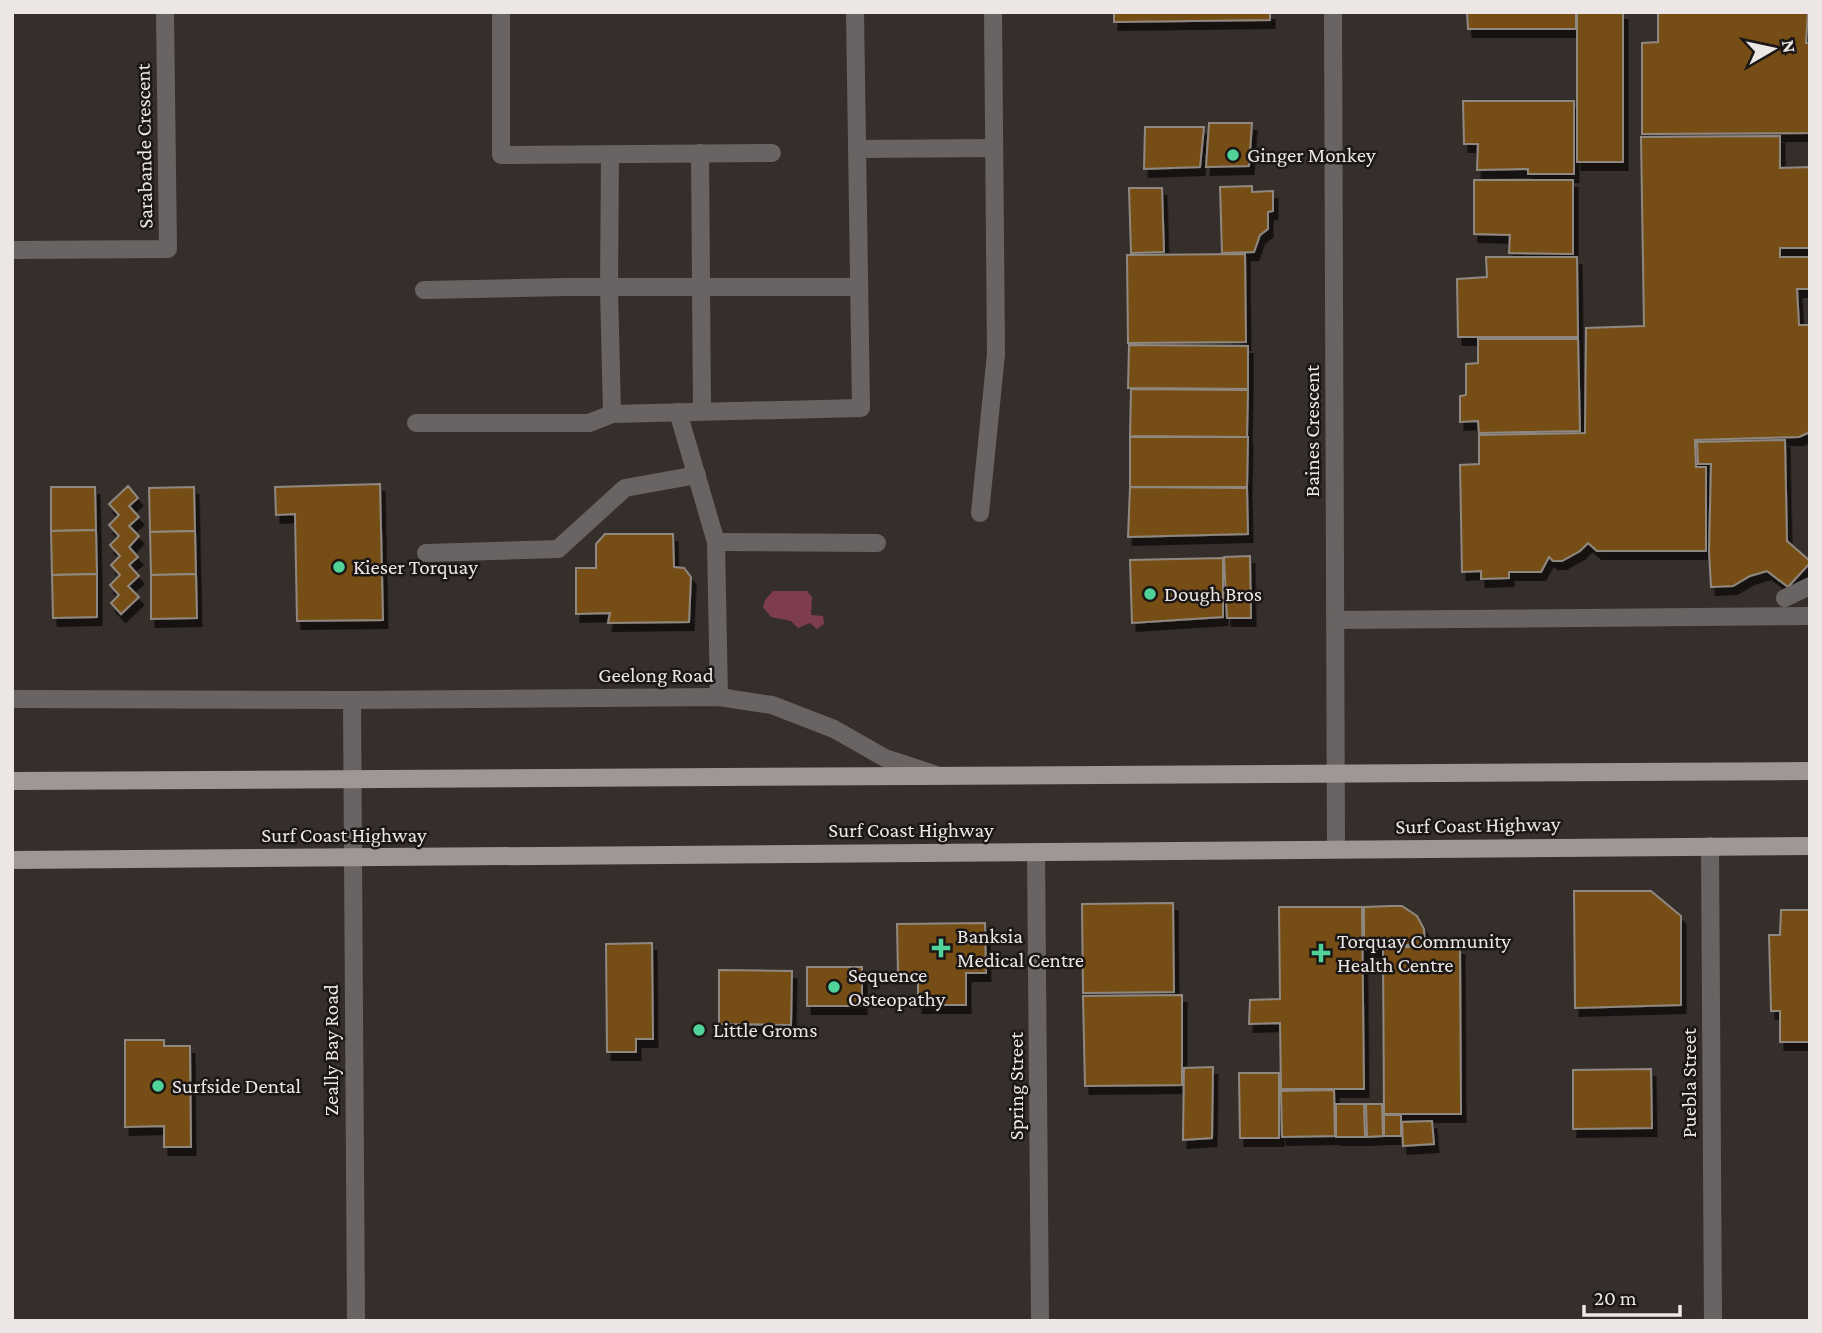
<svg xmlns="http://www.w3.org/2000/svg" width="1822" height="1333" viewBox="0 0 1822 1333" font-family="'Crimson Pro',serif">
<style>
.water{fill:#7d3d4e}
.building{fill:#774e13;stroke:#8f8881;stroke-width:2;filter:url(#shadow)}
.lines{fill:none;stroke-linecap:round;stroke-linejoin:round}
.minor{stroke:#696463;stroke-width:18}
.major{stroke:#a09695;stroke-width:18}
.poi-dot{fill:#4fd399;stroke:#1b1716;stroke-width:2.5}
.labels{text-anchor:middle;stroke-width:5;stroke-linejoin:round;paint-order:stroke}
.street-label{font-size:21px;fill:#ece7e4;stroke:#1b1716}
.poi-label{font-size:21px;fill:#ece7e4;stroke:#1b1716;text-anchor:start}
</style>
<defs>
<filter id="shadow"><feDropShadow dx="4.5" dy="8" stdDeviation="0" flood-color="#0009"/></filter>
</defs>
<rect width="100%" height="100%" fill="#362e2a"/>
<path class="water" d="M773,591H807L812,597L811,615L823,616L824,624L817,629L810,623L798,628L791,621L771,617L763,607L765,600Z"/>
<g class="building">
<path d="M1114,12H1270V20L1114,22Z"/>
<path d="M1467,12H1576V29H1468Z"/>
<rect x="1577" y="12" width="46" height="150"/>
<path d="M1658,12H1808L1806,43H1810V133L1642,134V43L1658,42Z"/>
<path d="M1463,101H1574V174H1528V169L1477,170L1478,144H1464Z"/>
<path d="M1209,123H1252L1249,166L1206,167Z"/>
<path d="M1145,127H1204L1200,167L1144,169Z"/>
<path d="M1780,136V168L1810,167V248H1780V257H1810V289H1797L1799,325H1810V432L1799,437L1695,440L1696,467H1706V551H1597L1588,543L1580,551L1562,561H1553L1549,557L1541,572H1509V578L1481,579V571L1462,572L1460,465L1479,464V435L1585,433L1586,328L1644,326L1641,137Z"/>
<path d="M1474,180H1573V254L1509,253L1510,235L1474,234Z"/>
<path d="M1252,186V192L1273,191V211L1268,212V229L1260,235L1254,252L1222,253L1220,187Z"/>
<path d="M1129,188H1162L1164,252L1131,253Z"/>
<path d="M1245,254L1246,342L1128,343L1127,255Z"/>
<path d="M1486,257H1577L1578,337H1458L1457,279L1487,277Z"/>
<path d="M1478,339H1578L1580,431L1479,433L1478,421L1460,422V396L1466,395V364L1478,363Z"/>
<path d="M1129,345L1248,346V389L1128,388Z"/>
<path d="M1131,389L1248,390L1247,437L1130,436Z"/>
<path d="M1130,437H1248L1247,487H1130Z"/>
<path d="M1785,440L1787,541L1810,561V563L1788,587L1767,571L1750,576L1733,586L1711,587L1709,551L1711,464H1698L1697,442Z"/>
<path d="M380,484L383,620L297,621L295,514L276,515L275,487Z"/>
<path d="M128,486L138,498L129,506L139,517L129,526L139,536L129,547L138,557L129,565L139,576L128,586L139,597L121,614L111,603L119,595L110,585L120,575L111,565L120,556L110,545L119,536L109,525L119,515L109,504Z"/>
<path d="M51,487H95L96,530L51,531Z"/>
<path d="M194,487L195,531L150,532L149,488Z"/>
<path d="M1130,487L1247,488L1248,534L1128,537Z"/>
<path d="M96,530L97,574L52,575L51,531Z"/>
<path d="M195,531L196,574L151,575L150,532Z"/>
<path d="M605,534H673L674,567L684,568L691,577L689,622L608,623L610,613L576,614V568H596V544Z"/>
<path d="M1250,556L1251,618H1227L1224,557Z"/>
<path d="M1223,558V617L1132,623L1130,560Z"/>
<path d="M97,574V617L53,618L52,575Z"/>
<path d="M196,574L197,618L151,619V575Z"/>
<path d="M1574,891H1651L1681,916V1005L1575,1008Z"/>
<path d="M1173,903L1174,992L1083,993L1082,904Z"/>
<path d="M1391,906H1402L1417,916L1424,929L1425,945H1382V949H1364V907Z"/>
<path d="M1279,907H1362L1364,1089H1281L1280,1023L1249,1024L1250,1000L1280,999Z"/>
<path d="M1781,910H1810V1042H1780V1011H1771L1769,935H1780Z"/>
<path d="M985,923L986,973H966V1005H918V974H898L897,924Z"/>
<path d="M652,943L653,1039H636V1052H607L606,944Z"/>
<path d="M1383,947H1460L1461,1114H1384Z"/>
<rect x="807" y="967" width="55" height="39"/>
<path d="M719,970L792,971L791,1025L719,1024Z"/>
<path d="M1182,995V1085L1085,1086L1083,996Z"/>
<path d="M125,1040H164V1046H190L191,1147H164V1126L125,1127Z"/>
<path d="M1213,1067L1212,1138L1183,1140L1184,1068Z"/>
<path d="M1651,1069L1652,1128L1573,1129V1070Z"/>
<path d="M1239,1073H1279V1138H1240Z"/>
<path d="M1334,1090L1335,1136L1282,1137L1281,1091Z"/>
<path d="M1336,1104H1364L1365,1137H1336Z"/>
<path d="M1366,1104H1382L1383,1136L1367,1137Z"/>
<rect x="1384" y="1115" width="17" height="21"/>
<path d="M1432,1121L1434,1144L1403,1146L1402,1122Z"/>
</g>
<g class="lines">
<g class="minor">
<path d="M501,12V155L772,153"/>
<path d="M1333,12L1336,849"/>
<path d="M857,149L994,148"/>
<path d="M700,153L702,411"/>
<path d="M610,154L609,289L612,414"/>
<path d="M12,250L168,249L165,12"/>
<path d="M424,290L566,287H859"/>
<path d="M678,412L716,542L719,697"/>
<path d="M416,423H589L612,414L861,408L855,12"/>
<path d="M980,513L996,354L993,12"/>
<path d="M716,542L877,543"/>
<path d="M426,553L558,549L625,488L697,475"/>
<path d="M1785,598L1810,586"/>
<path d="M1336,620L1810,616"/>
<path d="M12,699L352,700L719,697L772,705L834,729L885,758L934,774"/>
<path d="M352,700L356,1321"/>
<path d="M1710,846L1713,1321"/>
<path d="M1036,852L1040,1321"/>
</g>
<g class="major">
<path d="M12,781L1810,771"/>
<path d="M12,860L1810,846"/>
</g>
</g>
<g class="poi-dot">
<circle cx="1233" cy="155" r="7"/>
<circle cx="339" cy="567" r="7"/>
<circle cx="1150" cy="594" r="7"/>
<path d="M937.5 937.5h7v7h7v7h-7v7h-7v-7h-7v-7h7z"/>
<path d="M1317.5 942.5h7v7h7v7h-7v7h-7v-7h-7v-7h7z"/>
<circle cx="834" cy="987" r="7"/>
<circle cx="699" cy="1030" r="7"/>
<circle cx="158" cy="1086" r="7"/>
</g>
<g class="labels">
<g class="street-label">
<text transform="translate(144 146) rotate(-91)" y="7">Sarabande Crescent</text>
<text transform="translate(1312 431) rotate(-90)" y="7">Baines Crescent</text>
<text x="656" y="682">Geelong Road</text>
<text transform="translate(1478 825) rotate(-1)" y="7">Surf Coast Highway</text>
<text x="911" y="837">Surf Coast Highway</text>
<text x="344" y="842">Surf Coast Highway</text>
<text transform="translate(331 1050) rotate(-90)" y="7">Zeally Bay Road</text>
<text transform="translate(1689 1083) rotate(-90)" y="7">Puebla Street</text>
<text transform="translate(1016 1086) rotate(-90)" y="7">Spring Street</text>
</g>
<g class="poi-label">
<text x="1247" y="162">Ginger Monkey</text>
<text x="353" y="574">Kieser Torquay</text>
<text x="1164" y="601">Dough Bros</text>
<text x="957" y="943">Banksia<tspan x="957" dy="24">Medical Centre</tspan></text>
<text x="1337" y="948">Torquay Community<tspan x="1337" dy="24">Health Centre</tspan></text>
<text x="848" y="982">Sequence<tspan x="848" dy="24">Osteopathy</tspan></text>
<text x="713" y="1037">Little Groms</text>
<text x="172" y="1093">Surfside Dental</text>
</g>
</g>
<rect width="1822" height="1333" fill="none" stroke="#ece7e4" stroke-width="28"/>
<g transform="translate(1773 49) rotate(81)" stroke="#1b1716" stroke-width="5" paint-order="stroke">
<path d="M0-5L12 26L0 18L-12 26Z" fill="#ece7e4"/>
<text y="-10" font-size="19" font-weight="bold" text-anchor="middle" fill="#ece7e4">N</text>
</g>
<path d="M1584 1305v10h96v-10" fill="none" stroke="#ece7e4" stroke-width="3.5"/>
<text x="1594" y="1305" font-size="21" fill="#ece7e4" stroke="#1b1716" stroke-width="5" paint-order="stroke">20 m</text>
</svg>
